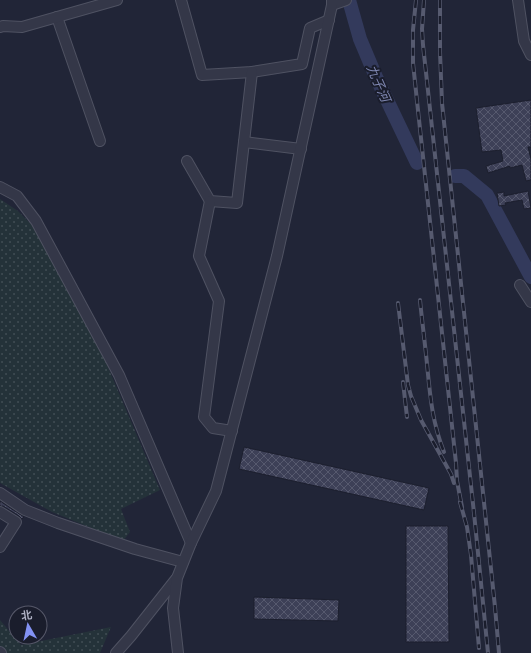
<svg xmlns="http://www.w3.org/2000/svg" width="531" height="653" viewBox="0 0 531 653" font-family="'Space Grotesk','Noto Sans SC',sans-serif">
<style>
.grass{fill:url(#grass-dots)}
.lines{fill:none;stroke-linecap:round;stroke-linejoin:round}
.river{stroke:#333a5c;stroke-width:14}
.building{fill:url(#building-cross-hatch);stroke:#1c1f2e}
.minor-casing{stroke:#4f5262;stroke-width:12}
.minor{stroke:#343748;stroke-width:10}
.rail-casing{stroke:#565a6f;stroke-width:4}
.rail{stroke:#1a1d2c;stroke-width:2.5;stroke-dasharray:8;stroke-linecap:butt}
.labels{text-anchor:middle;stroke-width:4;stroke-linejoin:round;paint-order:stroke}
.water-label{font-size:13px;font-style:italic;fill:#7f87b1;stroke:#1a1d2c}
</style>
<defs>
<pattern id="grass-dots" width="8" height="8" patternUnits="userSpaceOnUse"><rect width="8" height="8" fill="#243239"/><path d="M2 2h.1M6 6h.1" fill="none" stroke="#414d54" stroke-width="1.8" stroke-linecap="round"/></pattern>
<pattern id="building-cross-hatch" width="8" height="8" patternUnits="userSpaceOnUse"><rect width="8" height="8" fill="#3d4057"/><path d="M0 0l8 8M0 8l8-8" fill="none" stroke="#56596e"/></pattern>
</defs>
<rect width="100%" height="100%" fill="#212537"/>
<g class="grass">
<path d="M0,199L18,211L31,224L94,334L160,490L121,509L130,532L123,541L52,512L0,483Z"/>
<path d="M0,620L21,645L111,627L100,653H0Z"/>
</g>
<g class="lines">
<g class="river">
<path d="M349,0L360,39L376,77L417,163"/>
<path d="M455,176H464L487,195L531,277"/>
</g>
</g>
<g class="building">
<path d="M531,100V147H528L531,159V180L526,181L522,165L510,168V166L488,173L486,166L503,161L501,150L482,152L476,108Z"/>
<path d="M528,191L531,208L524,209L522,200L505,203L506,205L499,206L497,193L504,192V196Z"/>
<path d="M244,447L429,488L424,510L239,469Z"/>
<path d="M0,501L24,517L22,519L19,516L3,506H0Z"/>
<path d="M406,526H448L449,642H406Z"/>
<path d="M254,597L339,600L338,621L254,619Z"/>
</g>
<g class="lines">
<defs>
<g id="minor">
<path d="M181,0L202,75L252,72L302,64L310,28L329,20"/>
<path d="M518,0L524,41L531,55"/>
<path d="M332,5L346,0"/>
<path d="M57,17L100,141"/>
<path d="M0,27L3,26L22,27L117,0"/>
<path d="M244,142L301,149"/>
<path d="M187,161L210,201L237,203L252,72"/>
<path d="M0,187L17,196L36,221L119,375L191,543"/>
<path d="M210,201L199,256L219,301L204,417L213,428L232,431"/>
<path d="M520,285L531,302"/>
<path d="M0,493L25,510L58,523L135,549L183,562"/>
<path d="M0,512L16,522L0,547"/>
<path d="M0,652L1,653"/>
<path d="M116,653L131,636L176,579"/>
<path d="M178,653L173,608L177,578L191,543L216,491L277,256L332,5V0"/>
</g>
</defs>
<use href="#minor" class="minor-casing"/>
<use href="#minor" class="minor"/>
<defs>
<g id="rail">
<path d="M416,0L413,30V63L417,101L456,463L457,481L462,507"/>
<path d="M424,0L422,29L423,45L474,513L488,653"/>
<path d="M440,0V52L442,103L495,607L499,653"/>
<path d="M420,300C422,321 425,343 427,364C430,395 432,422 444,452"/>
<path d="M398,303L408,385L411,396L421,420L451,474L454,483"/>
<path d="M403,382L407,417"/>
<path d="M460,502L467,527L471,555L479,648"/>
</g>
</defs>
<use href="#rail" class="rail-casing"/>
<use href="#rail" class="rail"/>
</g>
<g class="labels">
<g class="water-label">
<text transform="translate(379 83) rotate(66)" y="5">九子河</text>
</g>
</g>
<g transform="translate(28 625) rotate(351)"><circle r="19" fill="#1a1d2c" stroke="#565869"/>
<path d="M0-3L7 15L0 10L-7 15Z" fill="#8392f4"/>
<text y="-6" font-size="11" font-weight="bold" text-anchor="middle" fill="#afb1c4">北</text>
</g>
</svg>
